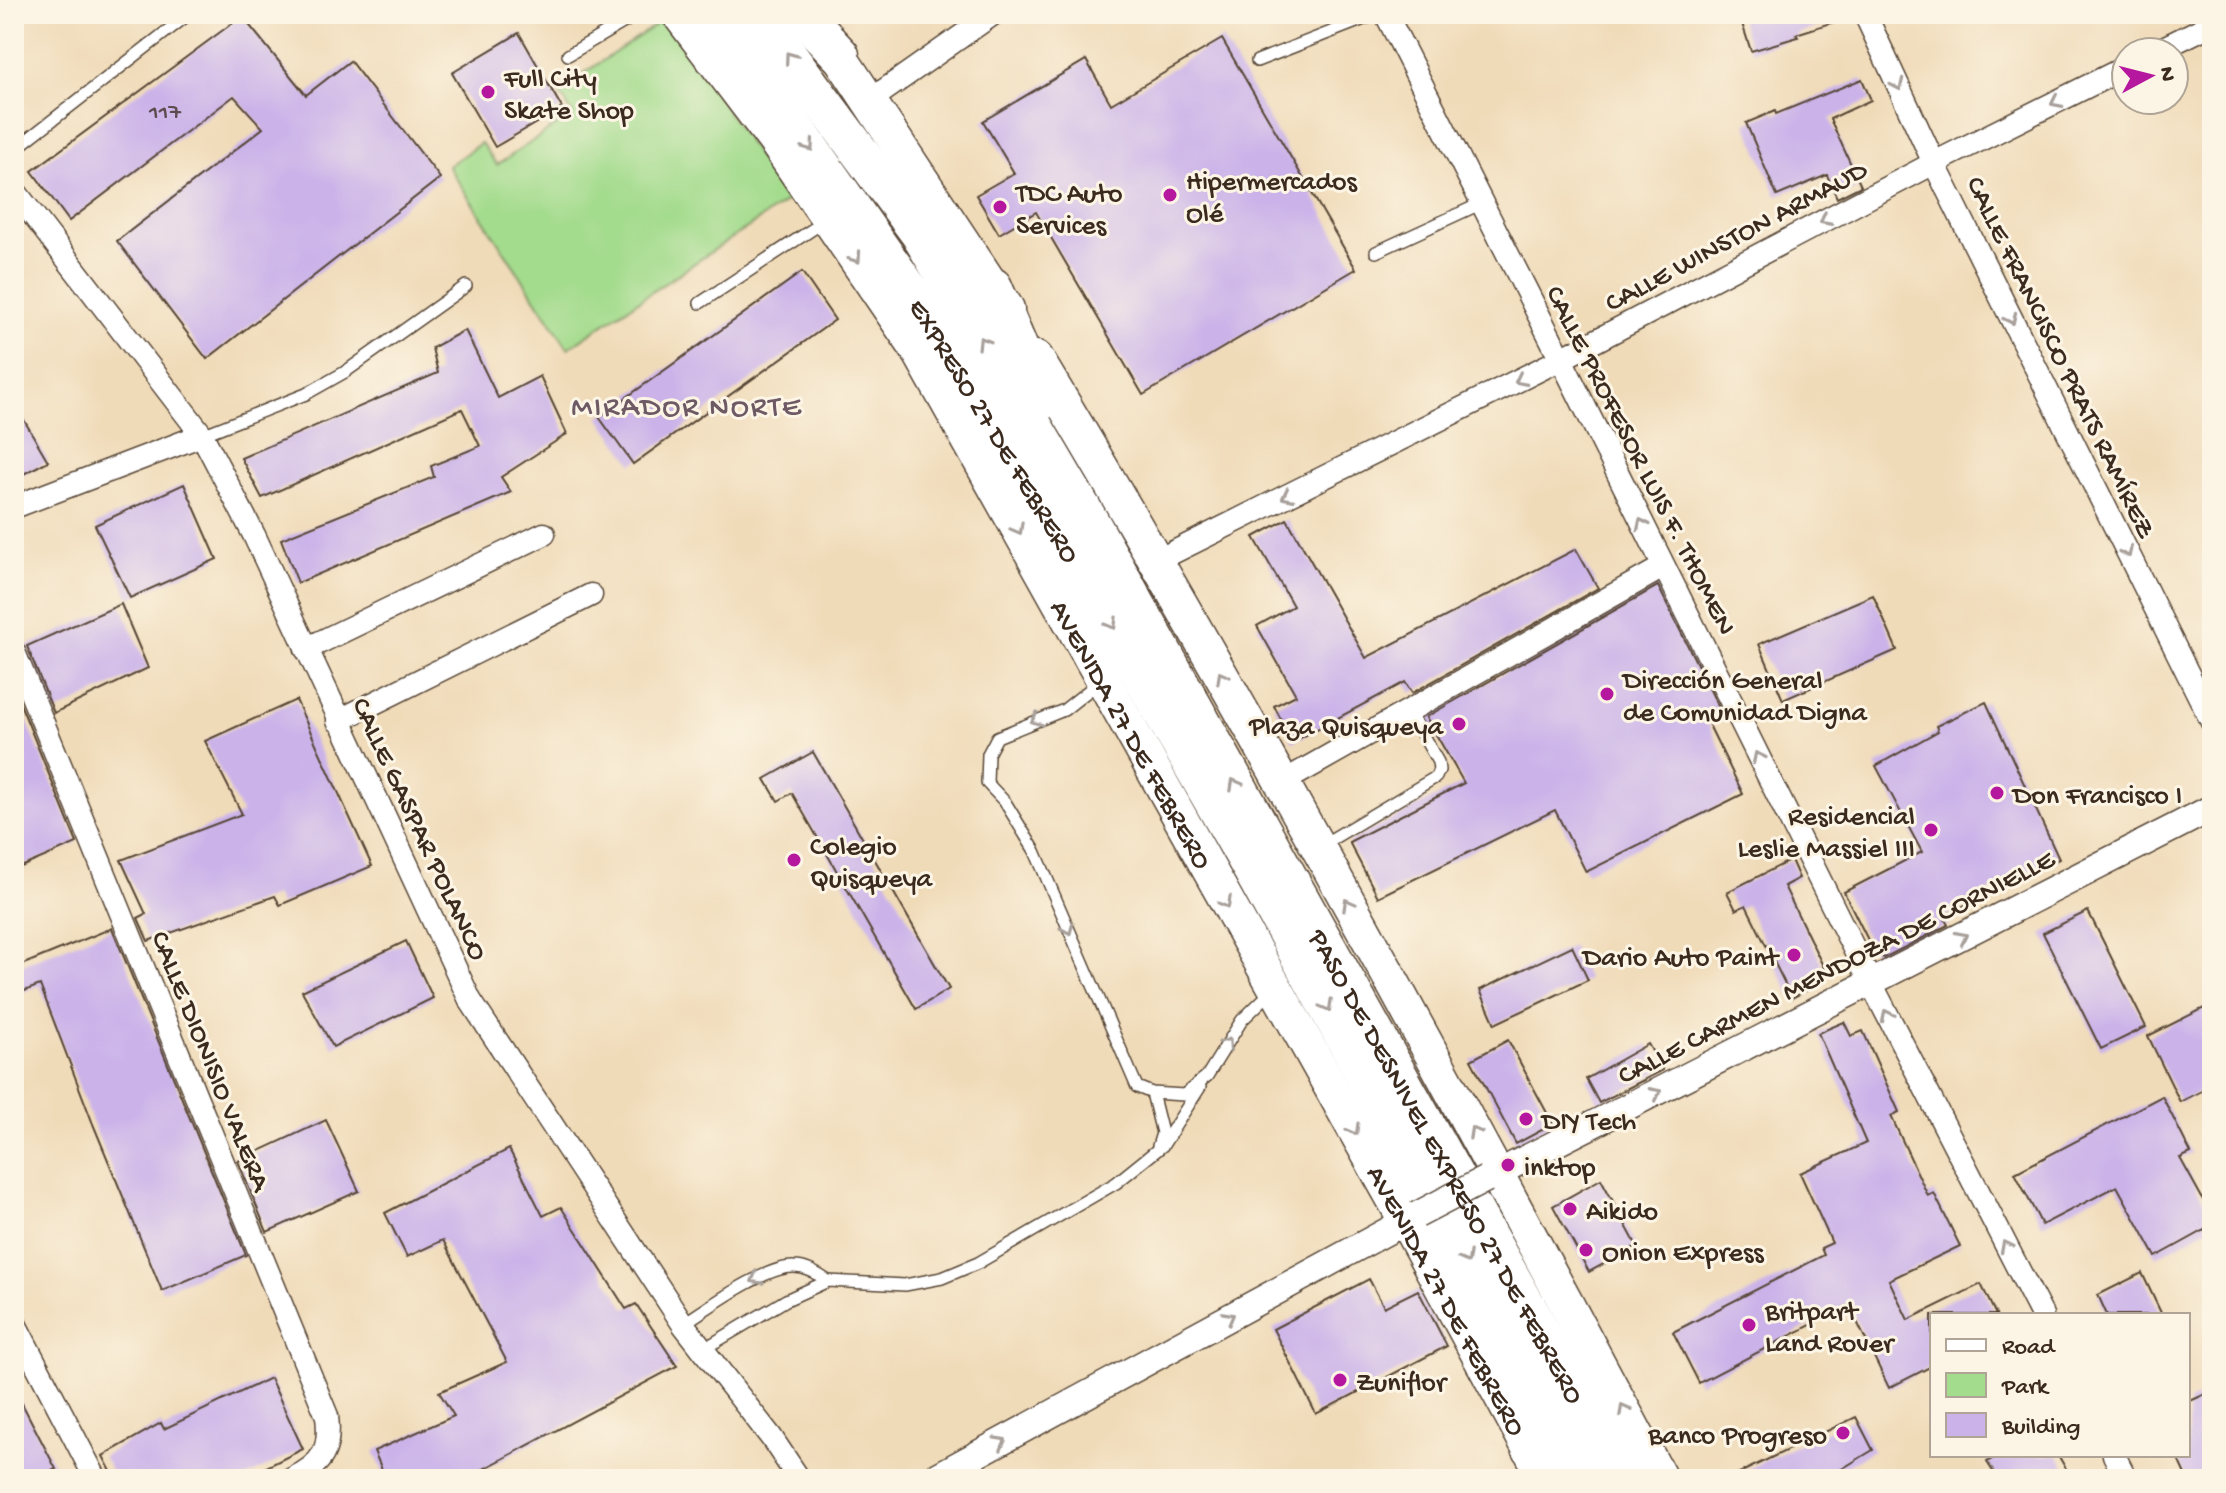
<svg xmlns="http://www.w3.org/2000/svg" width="2226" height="1493" viewBox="0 0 2226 1493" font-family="'Gochi Hand',sans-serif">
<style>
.green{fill:#a4dc8e;stroke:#708356;stroke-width:2}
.building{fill:#cbb3e9}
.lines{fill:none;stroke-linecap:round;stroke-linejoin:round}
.service-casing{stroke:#564535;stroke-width:14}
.minor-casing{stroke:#564535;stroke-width:25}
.tertiary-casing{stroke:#564535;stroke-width:29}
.primary-casing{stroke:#564535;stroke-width:37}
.motorway-casing{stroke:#564535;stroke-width:41}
.service{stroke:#fff;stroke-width:11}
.minor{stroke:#fff;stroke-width:22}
.tertiary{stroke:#fff;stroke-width:26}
.primary{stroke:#fff;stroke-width:34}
.motorway{stroke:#fff;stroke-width:38}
.tertiary-bridge-casing{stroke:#564535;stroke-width:29;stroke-linecap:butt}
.tertiary-bridge{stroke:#fff;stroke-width:26}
.oneway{stroke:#a79f9a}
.poi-dot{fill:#b5179e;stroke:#fcf5e5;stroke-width:3}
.labels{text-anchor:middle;stroke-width:6;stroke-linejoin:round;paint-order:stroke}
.number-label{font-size:24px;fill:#5f4c51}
.poi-label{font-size:28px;fill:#3b2a1e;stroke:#fcf5e5;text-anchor:start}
.street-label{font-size:28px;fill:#3b2a1e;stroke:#fcf5e5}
.neighbourhood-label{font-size:30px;letter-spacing:2px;fill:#6d5a65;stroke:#fcf5e5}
</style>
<rect width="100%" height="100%" fill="#fcf5e5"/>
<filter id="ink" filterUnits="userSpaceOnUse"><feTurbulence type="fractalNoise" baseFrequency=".0125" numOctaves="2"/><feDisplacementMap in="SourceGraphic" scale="16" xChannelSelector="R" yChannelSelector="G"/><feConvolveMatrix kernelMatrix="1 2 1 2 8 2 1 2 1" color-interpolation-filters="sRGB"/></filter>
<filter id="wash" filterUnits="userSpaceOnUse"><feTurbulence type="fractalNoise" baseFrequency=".006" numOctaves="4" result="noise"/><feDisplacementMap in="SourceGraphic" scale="32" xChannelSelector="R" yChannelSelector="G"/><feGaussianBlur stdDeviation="1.8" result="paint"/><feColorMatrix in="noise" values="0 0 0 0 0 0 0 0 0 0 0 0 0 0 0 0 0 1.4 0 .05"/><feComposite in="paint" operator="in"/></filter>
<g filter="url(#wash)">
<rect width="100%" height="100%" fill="#f0dbb9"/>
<path class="green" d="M666,18L787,201L568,348L448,166L481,143L497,165L573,114L558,91Z"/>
<g id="blocks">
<g class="building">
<path d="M1739,14H1842L1843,19L1796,34L1798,37L1751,51Z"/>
<path d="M242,16L306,95L350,61L440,178L207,359L117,241L263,128L234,96L69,221L32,171Z"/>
<path d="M519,33L562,108L495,147L452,73Z"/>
<path d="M1222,39L1356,269L1143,395L1036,212L999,234L976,195L1014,173L983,121L1086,60L1111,104Z"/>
<path d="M1862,79L1871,100L1830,119L1861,186L1837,198L1827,175L1777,196L1746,123L1775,111L1776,114Z"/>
<path d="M802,272L835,320L633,464L599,417Z"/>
<path d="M465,330L498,398L540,376L567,434L501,477L511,492L298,583L281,539L434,477L431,466L480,446L462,409L262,498L241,458L438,373L432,348Z"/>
<path d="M14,403L48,461L14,479Z"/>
<path d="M184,484L217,559L130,598L95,525Z"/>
<path d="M1287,519L1366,658L1576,549L1598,588L1412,693L1405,682L1293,742L1274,706L1296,695L1257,626L1293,606L1254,537Z"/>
<path d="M1658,586L1723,716L1709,725L1743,794L1586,872L1555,810L1378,897L1349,842L1464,783L1426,717Z"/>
<path d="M1873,595L1897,650L1783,700L1759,644Z"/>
<path d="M121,604L148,668L54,713L27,646Z"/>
<path d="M14,689L77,843L14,870Z"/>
<path d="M296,700L372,866L280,905L275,896L148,941L138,918L146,914L121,860L242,814L205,741Z"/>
<path d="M1986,702L2059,859L2008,881L1944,917L1948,925L1884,958L1875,954L1844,892L1922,852L1876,766L1938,731L1936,726Z"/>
<path d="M813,752L949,989L916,1009L792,793L778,801L765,779Z"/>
<path d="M1791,860L1799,878L1784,886L1825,970L1819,984L1792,998L1746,905L1736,910L1727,892Z"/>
<path d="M2088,911L2146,1027L2101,1049L2043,933Z"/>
<path d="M112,928L246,1255L162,1291L93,1124L40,985L14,995V968Z"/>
<path d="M406,941L433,998L333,1047L302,991Z"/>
<path d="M1572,946L1588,980L1495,1024L1480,990Z"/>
<path d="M2212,1004V1086L2180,1102L2148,1036Z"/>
<path d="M1844,1022L1851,1036L1863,1031L1899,1112L1891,1116L1928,1196L1934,1193L1960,1246L1889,1280L1908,1320L1981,1284L1996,1315H1932V1366L1889,1388L1849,1305L1699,1383L1673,1332L1824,1255L1821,1248L1832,1243L1800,1173L1866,1143L1818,1033Z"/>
<path d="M1508,1040L1553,1124L1516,1144L1471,1060Z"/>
<path d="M1648,1044L1663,1070L1599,1103L1586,1079Z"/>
<path d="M2162,1096L2191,1153L2180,1158L2212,1216V1226L2156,1257L2117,1186L2042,1225L2015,1173Z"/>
<path d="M326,1120L359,1191L267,1232L238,1161Z"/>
<path d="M509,1149L543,1216L561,1207L626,1309L636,1304L677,1366L465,1479H386L374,1451L454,1416L439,1392L507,1362L443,1240L407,1257L385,1213Z"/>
<path d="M1601,1179L1637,1246L1589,1272L1553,1206Z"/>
<path d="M2142,1273L2162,1315H2107L2098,1295Z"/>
<path d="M1369,1279L1384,1307L1418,1290L1447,1346L1316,1414L1273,1329Z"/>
<path d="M270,1378L303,1449L242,1479H115L103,1456L161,1423L164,1429Z"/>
<path d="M14,1388L56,1469L36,1479H14Z"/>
<path d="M2212,1391V1479H2187L2176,1455H2188V1402Z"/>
<path d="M1856,1417L1873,1450L1825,1479H1727Z"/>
<path d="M1999,1455H2058L2072,1479H1998L1987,1462Z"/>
</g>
</g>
</g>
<g filter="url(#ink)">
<use href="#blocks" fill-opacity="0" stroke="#564535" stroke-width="2"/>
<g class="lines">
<defs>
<g id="service">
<path d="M568,55L638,14"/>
<path d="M1257,61L1377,14"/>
<path d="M14,150L189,14"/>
<path d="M1376,252L1480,204"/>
<path d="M700,303L825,221"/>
<path d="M202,435L306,394L345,372L466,286"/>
<path d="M1098,683L1064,710L997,737L988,754L987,783L1005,802L1035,851L1137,1087L1152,1093L1184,1095L1207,1076L1242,1020L1272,991"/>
<path d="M1322,845L1436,777L1439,770L1438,762L1409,711"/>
<path d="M1152,1093L1162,1133L1158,1146"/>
<path d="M683,1324C708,1308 765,1266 794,1267C807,1267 817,1274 828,1281"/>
<path d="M702,1350L786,1300L828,1281L905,1285L942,1278L978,1263L1116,1183L1157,1150L1163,1145L1200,1087"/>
</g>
<g id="minor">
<path d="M1386,14L1561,359L1871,983L2042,1315"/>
<path d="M1865,14L1934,163L2212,722"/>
<path d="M2155,52L2212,24"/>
<path d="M869,101L993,14"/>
<path d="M14,190L202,435L254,535L470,1000L683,1324L771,1437L799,1479"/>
<path d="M14,507L202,435"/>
<path d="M1158,560L1561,359L1934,163L2126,67"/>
<path d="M306,649L544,534"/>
<path d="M14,652L327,1416C331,1450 323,1464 292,1479"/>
<path d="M338,721L591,595"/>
<path d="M1281,783L1663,567"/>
<path d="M14,1322L96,1479"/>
<path d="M2114,1455L2126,1479"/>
</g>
<g id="tertiary">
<path d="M1486,1179L2212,808"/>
<path d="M932,1479L1417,1215"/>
</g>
<g id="primary">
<path id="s1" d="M679,14L776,142L920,353L1406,1221L1546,1479"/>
<path d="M824,33L1007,309"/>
<path d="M1036,358C1256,724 1459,1102 1660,1479"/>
</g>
<g id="motorway">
<path id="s2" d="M715,14L925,312L1073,556L1249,864L1478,1281L1583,1479"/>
<path id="s3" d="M758,14L920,234L1094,529L1623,1479"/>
<path d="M801,14L840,55"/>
<path d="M993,287L1041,401"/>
</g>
</defs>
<use href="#service" class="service-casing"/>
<use href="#minor" class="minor-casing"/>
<use href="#tertiary" class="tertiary-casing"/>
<use href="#primary" class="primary-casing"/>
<use href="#motorway" class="motorway-casing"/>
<use href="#service" class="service"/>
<use href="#minor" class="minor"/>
<use href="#tertiary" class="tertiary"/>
<use href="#primary" class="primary"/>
<use href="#motorway" class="motorway"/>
<defs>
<path id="tertiary-bridge" d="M1417,1215L1486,1179"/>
</defs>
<use href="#tertiary-bridge" class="tertiary-bridge-casing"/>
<use href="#tertiary-bridge" class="tertiary-bridge"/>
</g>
<defs><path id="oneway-chevron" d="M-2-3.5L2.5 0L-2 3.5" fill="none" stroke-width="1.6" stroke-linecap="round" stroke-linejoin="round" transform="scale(2)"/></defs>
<g class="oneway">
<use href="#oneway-chevron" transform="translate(790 57) rotate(-126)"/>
<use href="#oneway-chevron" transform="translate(1898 85) rotate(65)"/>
<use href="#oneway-chevron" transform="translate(2056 102) rotate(153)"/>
<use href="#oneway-chevron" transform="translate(809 146) rotate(55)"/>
<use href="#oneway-chevron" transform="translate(1825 220) rotate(152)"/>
<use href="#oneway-chevron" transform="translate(856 258) rotate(56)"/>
<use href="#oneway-chevron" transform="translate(2011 319) rotate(64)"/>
<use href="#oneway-chevron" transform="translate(983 342) rotate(-121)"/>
<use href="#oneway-chevron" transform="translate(1520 380) rotate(153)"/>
<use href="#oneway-chevron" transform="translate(1287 496) rotate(153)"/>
<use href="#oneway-chevron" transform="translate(1642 524) rotate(-116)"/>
<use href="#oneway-chevron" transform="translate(1018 529) rotate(61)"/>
<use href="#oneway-chevron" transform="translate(2127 552) rotate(64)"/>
<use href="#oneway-chevron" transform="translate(1112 624) rotate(60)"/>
<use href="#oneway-chevron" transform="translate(1222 677) rotate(-119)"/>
<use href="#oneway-chevron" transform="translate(1036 720) rotate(157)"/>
<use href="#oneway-chevron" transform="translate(1758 757) rotate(-116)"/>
<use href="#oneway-chevron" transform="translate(1235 784) rotate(-119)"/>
<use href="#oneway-chevron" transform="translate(1226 903) rotate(61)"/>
<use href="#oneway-chevron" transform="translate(1348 904) rotate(-119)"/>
<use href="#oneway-chevron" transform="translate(1068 929) rotate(67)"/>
<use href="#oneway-chevron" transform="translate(1962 937) rotate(-27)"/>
<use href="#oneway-chevron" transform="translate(1327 1006) rotate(61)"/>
<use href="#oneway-chevron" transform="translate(1887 1015) rotate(-117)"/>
<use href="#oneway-chevron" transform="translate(1227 1043) rotate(-55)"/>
<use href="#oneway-chevron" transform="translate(1656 1093) rotate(-27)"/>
<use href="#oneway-chevron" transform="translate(1354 1130) rotate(60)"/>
<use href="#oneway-chevron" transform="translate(1474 1132) rotate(-119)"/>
<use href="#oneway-chevron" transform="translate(2006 1246) rotate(-117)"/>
<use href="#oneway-chevron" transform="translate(1466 1258) rotate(61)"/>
<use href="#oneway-chevron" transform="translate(756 1279) rotate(150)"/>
<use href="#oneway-chevron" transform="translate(1229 1317) rotate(-29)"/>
<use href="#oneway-chevron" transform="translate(1624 1410) rotate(-118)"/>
<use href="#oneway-chevron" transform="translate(1001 1442) rotate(-29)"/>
</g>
</g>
<g class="poi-dot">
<circle cx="488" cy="92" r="8"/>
<circle cx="1170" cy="195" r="8"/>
<circle cx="1000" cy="207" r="8"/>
<circle cx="1607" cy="694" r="8"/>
<circle cx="1459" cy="724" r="8"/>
<circle cx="1997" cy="793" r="8"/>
<circle cx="1931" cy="830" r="8"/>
<circle cx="794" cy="860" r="8"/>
<circle cx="1794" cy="955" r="8"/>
<circle cx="1526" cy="1119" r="8"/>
<circle cx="1508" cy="1165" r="8"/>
<circle cx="1570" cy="1209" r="8"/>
<circle cx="1586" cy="1250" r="8"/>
<circle cx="1749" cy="1325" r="8"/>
<circle cx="1340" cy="1380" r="8"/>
<circle cx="1843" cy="1433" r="8"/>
</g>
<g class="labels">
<g class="number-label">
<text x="165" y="118">117</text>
</g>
<g class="poi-label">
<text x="504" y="86">Full City<tspan x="504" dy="32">Skate Shop</tspan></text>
<text x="1186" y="189">Hipermercados<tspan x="1186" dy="32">Olé</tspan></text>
<text x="1016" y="201">TDC Auto<tspan x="1016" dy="32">Services</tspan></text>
<text x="1623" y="688">Dirección General<tspan x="1623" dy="32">de Comunidad Digna</tspan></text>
<text x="1443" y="734" text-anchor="end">Plaza Quisqueya</text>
<text x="2013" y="803">Don Francisco I</text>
<text x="1915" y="824" text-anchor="end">Residencial<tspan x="1915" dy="32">Leslie Massiel III</tspan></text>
<text x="810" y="854">Colegio<tspan x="810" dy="32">Quisqueya</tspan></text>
<text x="1778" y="965" text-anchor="end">Dario Auto Paint</text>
<text x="1542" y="1129">DIY Tech</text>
<text x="1524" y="1175">inktop</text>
<text x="1586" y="1219">Aikido</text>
<text x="1602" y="1260">Onion Express</text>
<text x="1765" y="1319">Britpart<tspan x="1765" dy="32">Land Rover</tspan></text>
<text x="1356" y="1390">Zuniflor</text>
<text x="1827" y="1443" text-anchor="end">Banco Progreso</text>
</g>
<g class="street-label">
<text transform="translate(1735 234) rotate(-28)" y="10">CALLE WINSTON ARMAUD</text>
<text transform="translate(2063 356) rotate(64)" y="10">CALLE FRANCISCO PRATS RAMÍREZ</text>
<text dy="10" stroke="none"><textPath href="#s2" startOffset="502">EXPRESO 27 DE FEBRERO</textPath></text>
<text transform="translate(1643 459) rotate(63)" y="10">CALLE PROFESOR LUIS F. THOMEN</text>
<text dy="10" stroke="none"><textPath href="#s1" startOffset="852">AVENIDA 27 DE FEBRERO</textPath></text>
<text transform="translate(422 828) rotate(65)" y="10">CALLE GASPAR POLANCO</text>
<text transform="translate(1835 965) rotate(-27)" y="10">CALLE CARMEN MENDOZA DE CORNIELLE</text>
<text transform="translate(213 1060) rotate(68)" y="10">CALLE DIONISIO VALERA</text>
<text dy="10" stroke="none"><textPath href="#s3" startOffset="1344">PASO DE DESNIVEL EXPRESO 27 DE FEBRERO</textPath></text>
<text dy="10" stroke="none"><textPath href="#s1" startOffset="1500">AVENIDA 27 DE FEBRERO</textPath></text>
</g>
<g class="neighbourhood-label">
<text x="687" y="415">MIRADOR NORTE</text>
</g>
</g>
<rect width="2226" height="1493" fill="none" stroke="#fcf5e5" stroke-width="48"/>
<rect x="1930" y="1313" width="260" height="144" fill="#fcf5e5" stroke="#afa495" stroke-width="2"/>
<rect x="1946" y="1339" width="40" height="12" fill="#ffffff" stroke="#afa495" stroke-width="2"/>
<text x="2002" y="1353" font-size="24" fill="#3b2a1e">Road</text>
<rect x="1946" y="1373" width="40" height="24" fill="#a4dc8e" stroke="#afa495" stroke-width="2"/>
<text x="2002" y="1393" font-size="24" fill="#3b2a1e">Park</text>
<rect x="1946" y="1413" width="40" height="24" fill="#cbb3e9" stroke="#afa495" stroke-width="2"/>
<text x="2002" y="1433" font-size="24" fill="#3b2a1e">Building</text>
<g transform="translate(2150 76) rotate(83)"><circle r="38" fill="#fcf5e5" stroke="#afa495" stroke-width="2"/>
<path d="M0-6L14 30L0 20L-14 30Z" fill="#b5179e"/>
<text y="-12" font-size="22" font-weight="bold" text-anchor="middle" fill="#3b2a1e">N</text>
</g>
</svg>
